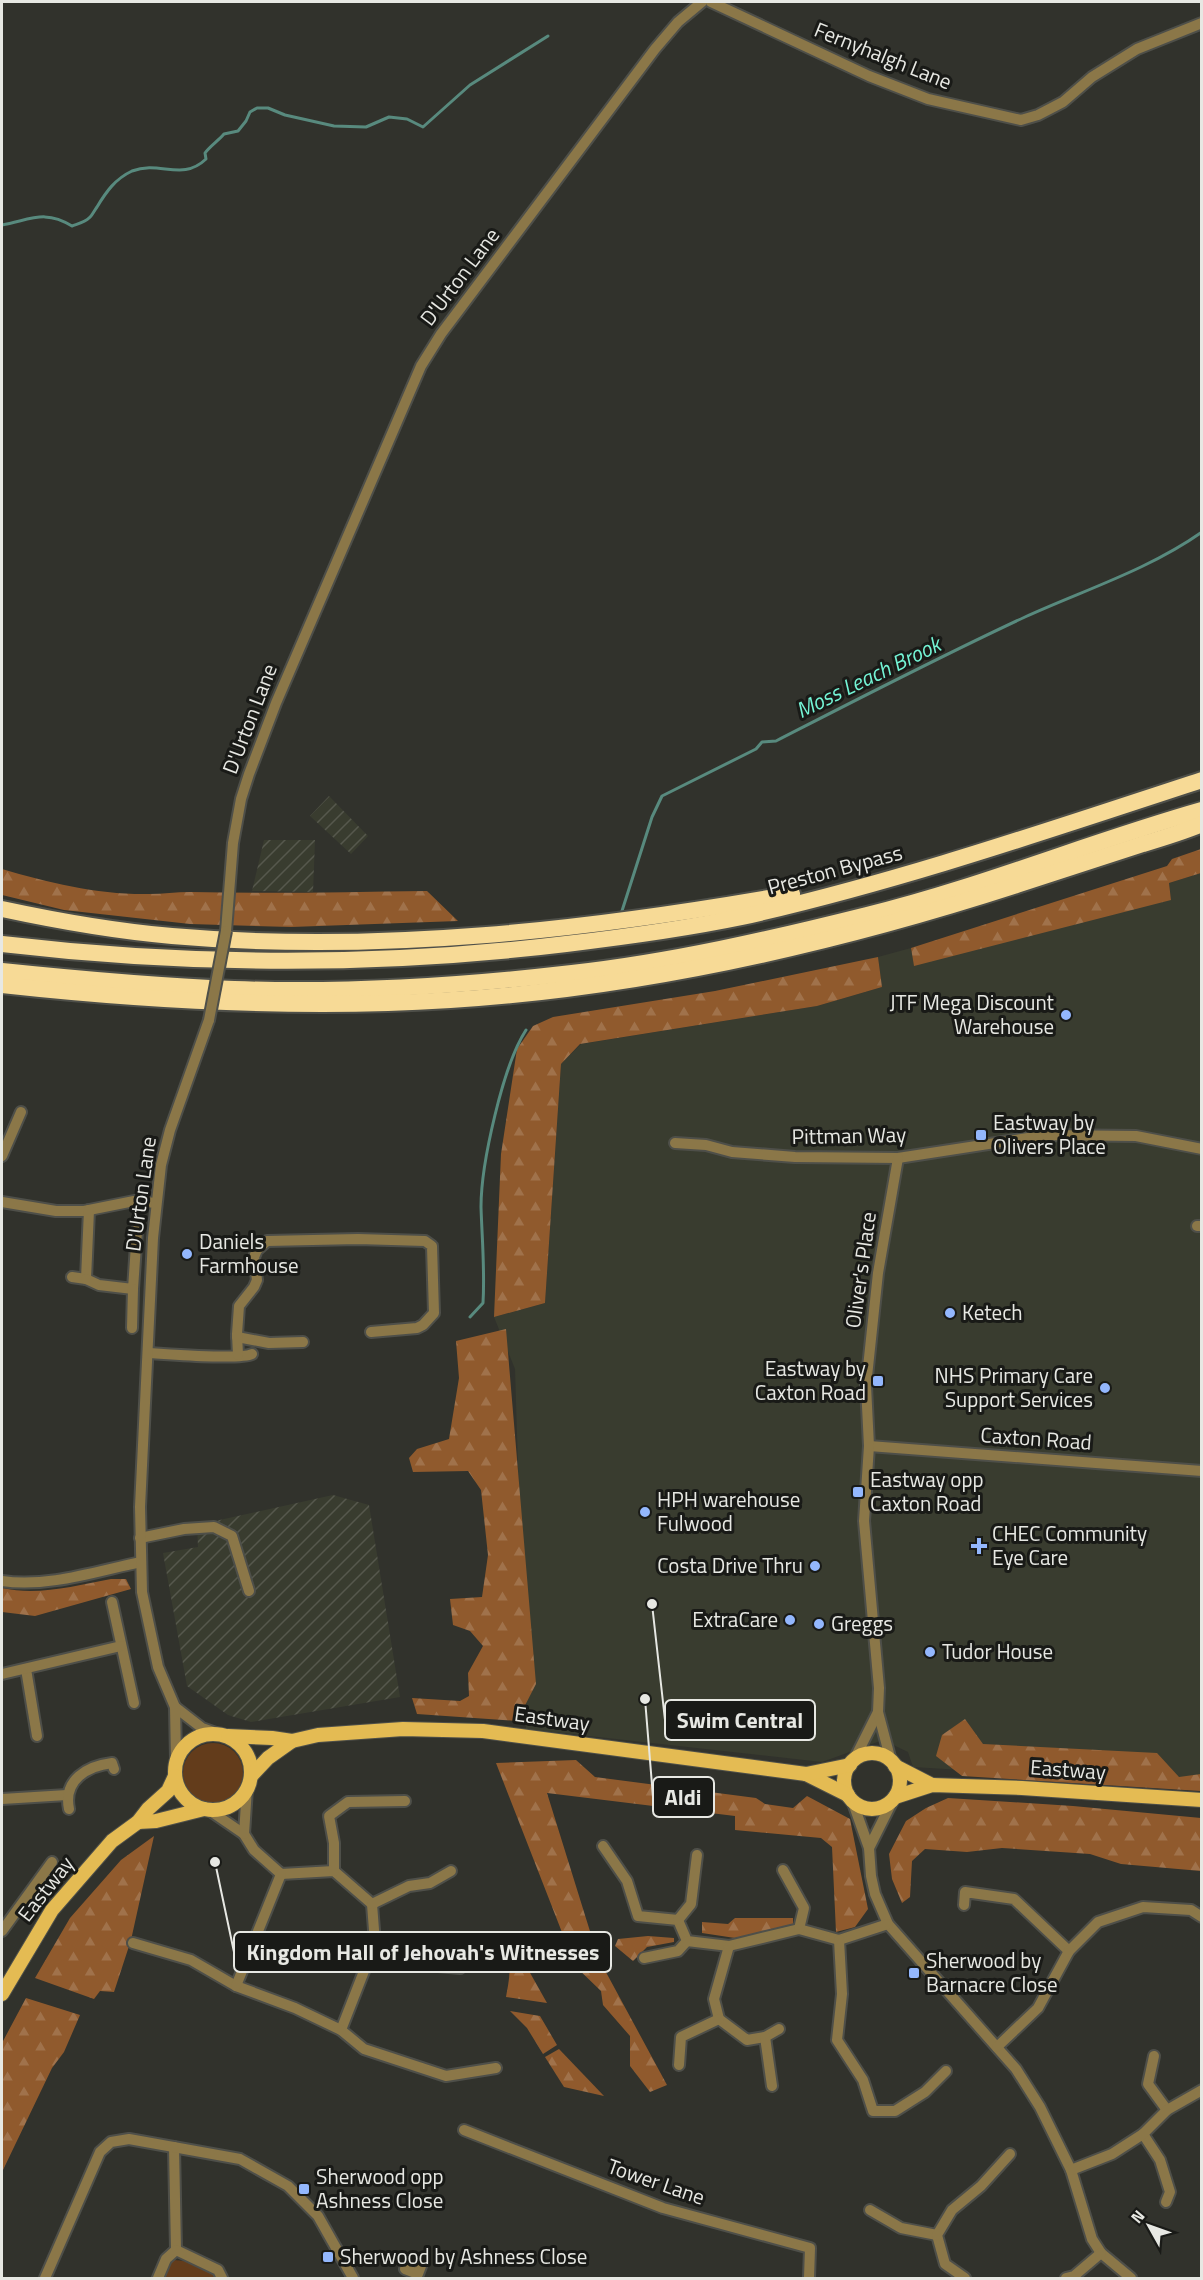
<svg xmlns="http://www.w3.org/2000/svg" width="1203" height="2280" viewBox="0 0 1203 2280" font-family="'Titillium Web',sans-serif">
<style>
.built{fill:#393c2f}
.industrial{fill:url(#industrial-furrows)}
.green{fill:#633c1b}
.forest{fill:url(#forest-firs)}
.lines{fill:none;stroke-linecap:round;stroke-linejoin:round}
.stream{stroke:#588a7e;stroke-width:3}
.minor-casing{stroke:#4e4f49;stroke-width:14}
.major-casing{stroke:#4e4f49;stroke-width:16}
.highway-casing{stroke:#4e4f49;stroke-width:20}
.minor{stroke:#8b7748;stroke-width:10}
.major{stroke:#e4bb53;stroke-width:14}
.highway{stroke:#f7da96;stroke-width:16}
.minor-bridge-casing{stroke:#4e4f49;stroke-width:14;stroke-linecap:butt}
.minor-bridge{stroke:#8b7748;stroke-width:10}
.poi-dot{fill:#93b7fd;stroke:#191a17;stroke-width:2}
.labels{text-anchor:middle;stroke-width:6;stroke-linejoin:round;paint-order:stroke}
.street-label{font-size:21px;fill:#e7e8e3;stroke:#191a17}
.poi-label{font-size:21px;fill:#e7e8e3;stroke:#191a17;text-anchor:start}
.water-label{font-size:22px;font-style:italic;fill:#74f4d5;stroke:#191a17}
.leader{fill:none;stroke:#e7e8e3;stroke-width:2}
.callout-dot{fill:#e7e8e3;stroke:#191a17;stroke-width:2}
.callout{fill:#191a17;stroke:#e7e8e3;stroke-width:2}
.callout-label{font-size:22px;text-anchor:middle;font-weight:bold;fill:#e7e8e3}
</style>
<defs>
<pattern id="industrial-furrows" width="10" height="10" patternUnits="userSpaceOnUse" patternTransform="scale(1.5)"><rect width="10" height="10" fill="#393c2f"/><path d="M-1 1l2-2M0 10L10 0M9 11l2-2" fill="none" stroke="#56584d"/></pattern>
<pattern id="forest-firs" width="22" height="20" patternUnits="userSpaceOnUse" patternTransform="scale(1.5)"><rect width="22" height="20" fill="#905a2d"/><path d="M5 1l3.5 6h-7zM16 11l3.5 6h-7z" fill="#a0724b"/></pattern>
</defs>
<rect width="100%" height="100%" fill="#31322c"/>
<path class="built" d="M1201,873V1785L913,1767L908,1752L883,1740L822,1762L526,1729L515,1369L494,1317L545,1303L561,1064L581,1044L817,1006L882,987L878,957L911,948L914,965L1171,899L1169,883Z"/>
<g class="industrial">
<path d="M329,796L368,836L351,854L310,816Z"/>
<path d="M264,840H315L313,892L252,891Z"/>
<path d="M333,1495L369,1505L400,1697L251,1722L228,1715L187,1686L163,1553L198,1547L197,1525Z"/>
</g>
<g class="green">
<circle cx="213" cy="1773" r="30"/>
<path d="M173,2260C191,2261 205,2265 217,2278H161L164,2271Z"/>
</g>
<g class="forest">
<path d="M1201,849V873L1169,883L1171,900L914,966L911,948L1167,866L1172,859Z"/>
<path d="M2,869C49,883 100,895 149,894C163,894 176,892 190,892C269,894 348,892 427,891L458,921L291,927L190,924L64,910L2,895Z"/>
<path d="M878,957L882,987L817,1006L580,1044L561,1064L545,1303L494,1317L501,1154L517,1049L533,1026L553,1017L715,991Z"/>
<path d="M506,1329L536,1684L517,1721L417,1714L412,1698L460,1701L469,1696L468,1673L483,1646L470,1631L453,1625L450,1599L482,1597L488,1555L481,1490L468,1471L413,1472L409,1458L417,1449L449,1439L459,1378L456,1341Z"/>
<path d="M111,1579H126L131,1589L35,1616L2,1612V1588C38,1596 74,1586 111,1579Z"/>
<path d="M965,1719L983,1744L1157,1753L1179,1777L1201,1774V1791L962,1776L936,1756L942,1735Z"/>
<path d="M576,1760L595,1777L756,1798L765,1804L793,1808L807,1796L850,1819L868,1909L855,1927L836,1932L832,1847L821,1838L735,1830V1816L547,1793L598,1957L572,1958L496,1763Z"/>
<path d="M948,1798L1073,1806L1201,1818V1871L1121,1864L1090,1854L1002,1848L967,1852L925,1849L912,1861L910,1897L902,1903L892,1879L889,1854L906,1821L926,1808Z"/>
<path d="M154,1836L131,1940L114,1992L100,1991L94,1999L35,1978L70,1918L121,1860Z"/>
<path d="M735,1918H793V1925L735,1938L702,1933V1922L728,1924Z"/>
<path d="M497,1934L511,1939L547,2003L506,1997C512,1966 511,1961 497,1934Z"/>
<path d="M648,1936L674,1938V1942L647,1947L633,1961L615,1946L618,1939Z"/>
<path d="M601,1963L667,2085L650,2092L630,2066V2036L603,2005L601,1991L573,1964Z"/>
<path d="M26,1998L80,2015L64,2052L52,2068L2,2172V2043Z"/>
<path d="M510,2011L540,2016L557,2045L543,2054L527,2028Z"/>
<path d="M559,2049L604,2096L564,2087L545,2057Z"/>
</g>
<g class="lines">
<g class="stream">
<path d="M2,225C30,220 45,209 72,226C77,224 85,222 89,218C92,216 94,211 97,207C106,192 115,179 132,171C160,160 182,182 206,159L205,153C210,146 218,141 224,134L238,131L246,121L250,112L257,108H268L285,115L334,126L366,127L389,117L407,119L423,127L470,85L548,36"/>
<path d="M621,914L652,817L662,796L756,749L762,742L776,741C858,699 941,656 1025,617C1084,590 1148,570 1202,532"/>
<path d="M470,1317L483,1303C485,1270 482,1239 481,1207C481,1164 503,1065 526,1030"/>
</g>
<defs>
<g id="minor">
<path d="M711,2L869,76L928,99L1021,120L1038,115L1063,102L1092,77L1137,49L1202,23"/>
<path d="M226,931L233,843L241,799L249,774L276,703L421,366L441,334L655,49L678,22L702,2"/>
<path d="M675,1143L706,1145L732,1152L795,1157L898,1158L1047,1135L1136,1136L1202,1149"/>
<path d="M2,1156L21,1112"/>
<path d="M2,1202L56,1211H84L134,1201L156,1203"/>
<path d="M1197,1226H1202"/>
<path d="M72,1277L86,1279L89,1210"/>
<path d="M86,1279L99,1285L133,1289L137,1230"/>
<path d="M132,1328L133,1289"/>
<path d="M237,1337L269,1343L303,1342"/>
<path d="M149,1353C167,1354 240,1360 252,1354"/>
<path d="M238,1355L237,1334L239,1306L254,1287L257,1280L254,1257L257,1250L267,1241L358,1239L425,1241L432,1246L434,1313L423,1325L417,1328L371,1332"/>
<path d="M869,1446L1202,1471"/>
<path d="M140,1538L184,1529L214,1527L232,1536L249,1591"/>
<path d="M2,1581C47,1588 97,1571 141,1562"/>
<path d="M112,1602L134,1703"/>
<path d="M26,1669L37,1736"/>
<path d="M2,1674L121,1646"/>
<path d="M175,1707L202,1728L219,1734"/>
<path d="M176,1759L175,1707L158,1667L142,1592L140,1507L153,1238L161,1165L170,1130L209,1020"/>
<path d="M854,1760L878,1712"/>
<path d="M891,1761L878,1712L879,1688L864,1521L869,1446L866,1386L878,1273L898,1158"/>
<path d="M2,1799L67,1795"/>
<path d="M852,1800L869,1848L871,1876L875,1894L888,1924L1016,2069L1040,2107L1071,2170L1092,2239L1101,2253L1131,2278"/>
<path d="M69,1809C63,1780 87,1766 112,1763L114,1769"/>
<path d="M209,1810L244,1834L254,1850L281,1874L334,1871L372,1904L375,1943L341,2030"/>
<path d="M244,1834L247,1788"/>
<path d="M603,1846L627,1881L638,1916L678,1920L687,1941L729,1946L799,1929L839,1940L888,1924"/>
<path d="M869,1848L893,1800"/>
<path d="M783,1870L804,1908L799,1929"/>
<path d="M334,1871V1843L329,1816L348,1802L405,1801"/>
<path d="M372,1904L409,1886L430,1883L451,1871"/>
<path d="M964,1905L965,1892L1014,1899L1069,1951"/>
<path d="M678,1920L691,1904L697,1855"/>
<path d="M2,1931L52,1862"/>
<path d="M839,1940L842,1994L837,2040L863,2080L873,2111H895L925,2092L946,2071"/>
<path d="M133,1943L191,1960L236,1986L295,2008L341,2030L364,2049L446,2076L496,2068"/>
<path d="M375,1943L416,1964L460,1968"/>
<path d="M729,1946L714,1999L719,2019L747,2040L765,2037L779,2029"/>
<path d="M644,1958L678,1951L687,1941"/>
<path d="M236,1986L281,1874"/>
<path d="M765,2037L772,2086"/>
<path d="M997,2047L1038,2008L1069,1951L1098,1922L1143,1907L1191,1910L1202,1917"/>
<path d="M1154,2056L1148,2084L1167,2110"/>
<path d="M679,2065L681,2037L719,2019"/>
<path d="M464,2130L663,2208L810,2248L809,2278"/>
<path d="M1143,2134L1160,2160L1170,2192L1166,2202"/>
<path d="M174,2147L176,2250"/>
<path d="M1071,2170L1112,2154L1143,2134L1167,2110L1202,2090"/>
<path d="M870,2210L901,2228L937,2235"/>
<path d="M405,2269L418,2274L424,2258"/>
<path d="M45,2278L100,2152L111,2142L129,2139L240,2159L288,2186L318,2216L353,2278"/>
<path d="M158,2278L166,2259L176,2250L218,2270L222,2278"/>
<path d="M965,2278L945,2264L937,2235L952,2210L981,2186L1010,2154"/>
<path d="M1066,2278L1074,2276L1101,2253"/>
</g>
<g id="major">
<circle cx="213" cy="1772" r="38"/>
<path d="M228,1736L272,1738L292,1741"/>
<circle cx="872" cy="1781" r="28"/>
<path d="M895,1766L932,1785"/>
<path d="M806,1774L848,1795"/>
<path d="M251,1776L268,1758L292,1741L318,1735L403,1729L483,1731L806,1774L850,1765"/>
<path d="M895,1797L932,1785L1022,1788L1202,1800"/>
<path d="M138,1822L156,1821L204,1809"/>
<path d="M2,1994L52,1910L112,1841L138,1822L148,1809L168,1791L175,1776"/>
</g>
<g id="highway">
<path d="M2,909C58,921 114,931 172,936C379,954 588,930 792,894"/>
<path d="M2,944C191,966 377,967 566,944C625,937 684,929 742,917C898,882 1049,830 1202,780"/>
<path d="M2,971C79,979 157,986 234,989C347,993 460,986 572,973C671,962 771,939 867,915C981,887 1089,842 1202,810"/>
<path d="M2,985C130,999 259,1007 388,1003C605,997 821,949 1026,882C1065,869 1104,857 1143,844C1163,838 1183,832 1202,824"/>
</g>
</defs>
<use href="#minor" class="minor-casing"/>
<use href="#major" class="major-casing"/>
<use href="#highway" class="highway-casing"/>
<use href="#minor" class="minor"/>
<use href="#major" class="major"/>
<use href="#highway" class="highway"/>
<defs>
<path id="minor-bridge" d="M209,1020L226,931"/>
</defs>
<use href="#minor-bridge" class="minor-bridge-casing"/>
<use href="#minor-bridge" class="minor-bridge"/>
</g>
<g class="poi-dot">
<circle cx="1066" cy="1015" r="6"/>
<rect x="975" y="1129" width="12" height="12" rx="3"/>
<circle cx="187" cy="1254" r="6"/>
<circle cx="950" cy="1313" r="6"/>
<rect x="872" y="1375" width="12" height="12" rx="3"/>
<circle cx="1105" cy="1388" r="6"/>
<rect x="852" y="1486" width="12" height="12" rx="3"/>
<circle cx="645" cy="1512" r="6"/>
<path d="M976 1537h6v6h6v6h-6v6h-6v-6h-6v-6h6z"/>
<circle cx="815" cy="1566" r="6"/>
<circle cx="790" cy="1620" r="6"/>
<circle cx="819" cy="1624" r="6"/>
<circle cx="930" cy="1652" r="6"/>
<rect x="908" y="1967" width="12" height="12" rx="3"/>
<rect x="298" y="2183" width="12" height="12" rx="3"/>
<rect x="322" y="2251" width="12" height="12" rx="3"/>
</g>
<g class="labels">
<g class="street-label">
<text transform="translate(883 56) rotate(22)" y="7">Fernyhalgh Lane</text>
<text transform="translate(460 277) rotate(-53)" y="7">D'Urton Lane</text>
<text transform="translate(250 719) rotate(-69)" y="7">D'Urton Lane</text>
<text transform="translate(835 870) rotate(-15)" y="7">Preston Bypass</text>
<text transform="translate(849 1136) rotate(-1)" y="7">Pittman Way</text>
<text transform="translate(141 1194) rotate(-82)" y="7">D'Urton Lane</text>
<text transform="translate(861 1270) rotate(-82)" y="7">Oliver's Place</text>
<text transform="translate(1036 1439) rotate(4)" y="7">Caxton Road</text>
<text transform="translate(552 1719) rotate(8)" y="7">Eastway</text>
<text transform="translate(1068 1770) rotate(4)" y="7">Eastway</text>
<text transform="translate(46 1889) rotate(-52)" y="7">Eastway</text>
<text transform="translate(656 2182) rotate(19)" y="7">Tower Lane</text>
</g>
<g class="poi-label">
<text x="1054" y="1010" text-anchor="end">JTF Mega Discount<tspan x="1054" dy="24">Warehouse</tspan></text>
<text x="993" y="1130">Eastway by<tspan x="993" dy="24">Olivers Place</tspan></text>
<text x="199" y="1249">Daniels<tspan x="199" dy="24">Farmhouse</tspan></text>
<text x="962" y="1320">Ketech</text>
<text x="866" y="1376" text-anchor="end">Eastway by<tspan x="866" dy="24">Caxton Road</tspan></text>
<text x="1093" y="1383" text-anchor="end">NHS Primary Care<tspan x="1093" dy="24">Support Services</tspan></text>
<text x="870" y="1487">Eastway opp<tspan x="870" dy="24">Caxton Road</tspan></text>
<text x="657" y="1507">HPH warehouse<tspan x="657" dy="24">Fulwood</tspan></text>
<text x="992" y="1541">CHEC Community<tspan x="992" dy="24">Eye Care</tspan></text>
<text x="803" y="1573" text-anchor="end">Costa Drive Thru</text>
<text x="778" y="1627" text-anchor="end">ExtraCare</text>
<text x="831" y="1631">Greggs</text>
<text x="942" y="1659">Tudor House</text>
<text x="926" y="1968">Sherwood by<tspan x="926" dy="24">Barnacre Close</tspan></text>
<text x="316" y="2184">Sherwood opp<tspan x="316" dy="24">Ashness Close</tspan></text>
<text x="340" y="2264">Sherwood by Ashness Close</text>
</g>
<g class="water-label">
<text transform="translate(868 677) rotate(-26)" y="8">Moss Leach Brook</text>
</g>
</g>
<path class="leader" d="M652 1604L665 1720M645 1699L653 1797M215 1862L234 1952"/>
<g class="callout-dot">
<circle cx="652" cy="1604" r="6"/>
<circle cx="645" cy="1699" r="6"/>
<circle cx="215" cy="1862" r="6"/>
</g>
<g class="callout">
<rect x="665" y="1700" width="150" height="40" rx="6"/>
<rect x="653" y="1777" width="61" height="40" rx="6"/>
<rect x="234" y="1932" width="377" height="40" rx="6"/>
</g>
<g class="callout-label">
<text x="740" y="1728">Swim Central</text>
<text x="683" y="1805">Aldi</text>
<text x="423" y="1960">Kingdom Hall of Jehovah's Witnesses</text>
</g>
<rect width="1203" height="2280" fill="none" stroke="#e7e8e3" stroke-width="6"/>
<g transform="translate(1149 2226) rotate(310)" stroke="#191a17" stroke-width="4.5" paint-order="stroke">
<path d="M0-4.5L10 22L0 15L-10 22Z" fill="#e7e8e3"/>
<text y="-9" font-size="16" font-weight="bold" text-anchor="middle" fill="#e7e8e3">N</text>
</g>
</svg>
